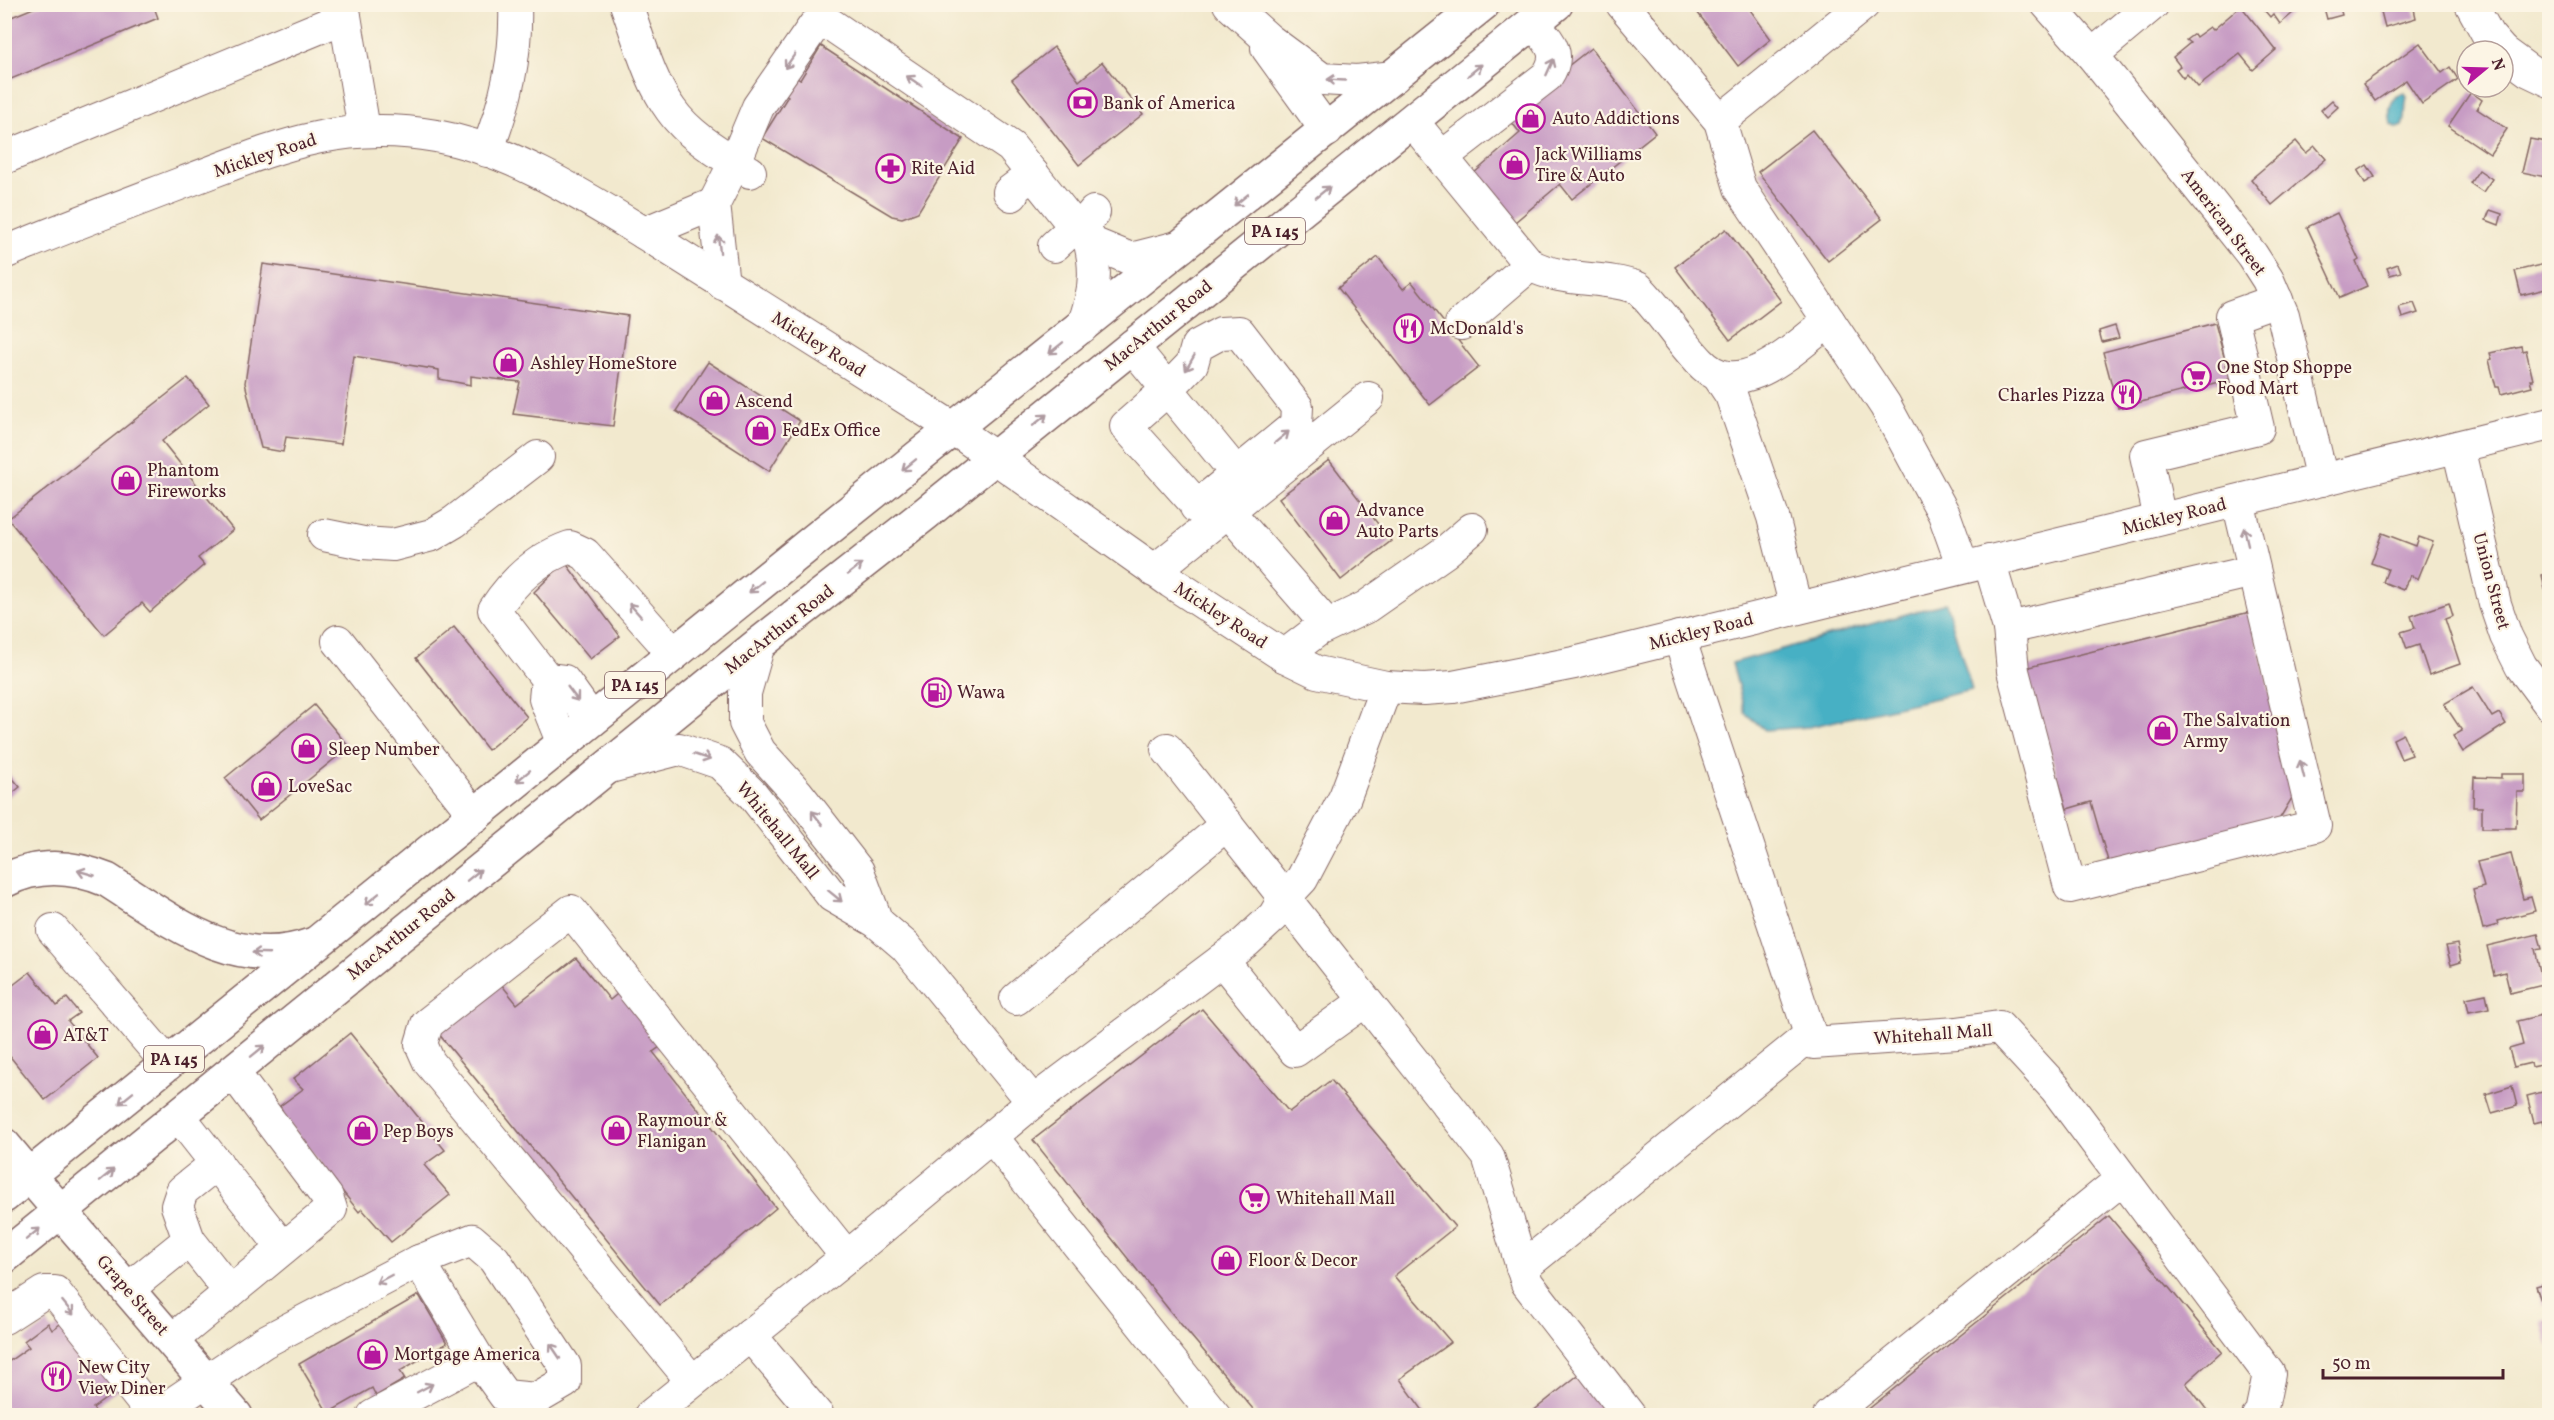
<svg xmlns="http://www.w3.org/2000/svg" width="2554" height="1420" viewBox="0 0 2554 1420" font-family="Vollkorn,serif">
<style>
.water{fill:#46b0c4;stroke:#486878;stroke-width:1.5}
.building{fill:#c79cc4}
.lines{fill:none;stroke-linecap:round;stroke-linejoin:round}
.minor-casing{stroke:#856664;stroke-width:34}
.major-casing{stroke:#856664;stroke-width:36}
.highway-casing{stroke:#856664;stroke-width:36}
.minor{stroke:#fff;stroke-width:32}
.major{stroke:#fff;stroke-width:33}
.highway{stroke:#fff;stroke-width:33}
.oneway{stroke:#ae9aa0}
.labels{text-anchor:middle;stroke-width:4.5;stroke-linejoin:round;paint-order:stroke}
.shield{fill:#fcf5e5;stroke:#7f5f63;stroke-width:1.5}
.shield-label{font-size:16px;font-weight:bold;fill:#4a1f2b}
.poi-label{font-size:18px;fill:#4a1f2b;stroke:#fcf5e5;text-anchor:start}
.street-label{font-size:18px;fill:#4a1f2b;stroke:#fcf5e5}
</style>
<rect width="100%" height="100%" fill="#fcf5e5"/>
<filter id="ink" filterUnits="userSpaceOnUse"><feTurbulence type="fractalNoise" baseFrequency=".0167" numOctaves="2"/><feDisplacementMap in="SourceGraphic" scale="12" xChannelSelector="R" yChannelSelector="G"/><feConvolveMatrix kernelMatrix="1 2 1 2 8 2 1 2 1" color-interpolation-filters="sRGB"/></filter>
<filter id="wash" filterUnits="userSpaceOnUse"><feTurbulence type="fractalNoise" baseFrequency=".008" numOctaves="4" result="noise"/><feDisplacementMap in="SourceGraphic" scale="24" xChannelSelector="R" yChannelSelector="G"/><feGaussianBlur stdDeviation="1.35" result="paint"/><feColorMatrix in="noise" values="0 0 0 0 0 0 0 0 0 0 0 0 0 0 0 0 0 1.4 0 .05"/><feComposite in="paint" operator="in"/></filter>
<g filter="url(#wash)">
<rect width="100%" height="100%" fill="#f2e9ce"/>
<g class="water">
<path d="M2402,93H2405L2407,97C2404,107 2407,118 2403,126L2398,128L2391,124C2388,111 2389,100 2402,93Z"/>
<path d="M1946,603L1972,690L1809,727L1765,730L1745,713L1732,663Z"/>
</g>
<g id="blocks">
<g class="building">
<path d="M43,4H153L158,18L4,82V20Z"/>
<path d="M1691,4H1746L1771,39L1738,66Z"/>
<path d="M2259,4H2297L2300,7L2280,24L2273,14L2270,17Z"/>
<path d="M2323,4H2339L2342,15L2327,19Z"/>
<path d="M2379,4H2413L2416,18L2385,27Z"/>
<path d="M2241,6L2276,50L2253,70L2240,54L2198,87L2187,74L2183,78L2176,69L2180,66L2173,57L2190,43L2186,40L2194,34L2196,37L2210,27L2213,30Z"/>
<path d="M2420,43L2442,73L2450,67L2458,79L2422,104L2406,80L2375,101L2363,84Z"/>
<path d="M821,46L963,139L918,212L902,218L892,216L762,138L788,96L775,88L785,70L800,80Z"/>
<path d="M1054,47L1079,81L1102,62L1143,114L1079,165L1012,80Z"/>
<path d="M1591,48L1655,133L1572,199L1560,184L1515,222L1473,174L1520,133L1506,115Z"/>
<path d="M2471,92L2482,100L2477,109L2507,129L2490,154L2448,126Z"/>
<path d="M2332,100L2338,107L2327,117L2321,110Z"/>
<path d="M1812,130L1882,219L1828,261L1758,172Z"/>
<path d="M2530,139L2550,143V178L2522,172Z"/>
<path d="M2296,141L2306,153L2315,146L2326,159L2272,205L2251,179Z"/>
<path d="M2367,165L2375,177L2365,183L2358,171Z"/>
<path d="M2479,170L2492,179L2483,192L2470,183Z"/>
<path d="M2490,210L2502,214L2499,225L2486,220Z"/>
<path d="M2337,213L2359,260L2356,262L2367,286L2340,298L2307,227Z"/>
<path d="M1726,229L1781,301L1730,340L1675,267Z"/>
<path d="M1378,257L1403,289L1412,282L1479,367L1430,405L1338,288Z"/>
<path d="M2549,263L2550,288L2521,295L2515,271Z"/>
<path d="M263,264L628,316L613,426L513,414L520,382L471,376V385L439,379V370L354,356L341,444L286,437L283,452L261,448L245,383Z"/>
<path d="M2398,264L2401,272L2390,275L2387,268Z"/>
<path d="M2414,303L2418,313L2402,318L2399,307Z"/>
<path d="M2215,323L2230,379L2118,408L2103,352Z"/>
<path d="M2115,326L2119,338L2102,342L2099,331Z"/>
<path d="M2521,346L2522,351L2526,350L2533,380H2530L2532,386L2501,394L2499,387H2496L2489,360L2492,359L2490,353Z"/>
<path d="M708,362L800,421L769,471L676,411Z"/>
<path d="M188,378L209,404L162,441L233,530L198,558L204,565L150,612L142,603L104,635L8,519Z"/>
<path d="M1329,460L1391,541L1341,580L1279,498Z"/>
<path d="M2382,533L2416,546L2419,537L2433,542L2418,579L2410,575L2403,590L2383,582L2388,569L2371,563Z"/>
<path d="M565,562L620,636L590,659L534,592Z"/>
<path d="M2550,573V588L2545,589L2542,575Z"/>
<path d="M2449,603L2453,616L2445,619L2460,664L2429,675L2419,645L2407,649L2401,632L2415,628L2411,616Z"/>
<path d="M2250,612L2295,793L2277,823L2108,861L2091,802L2067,809L2025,668Z"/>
<path d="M454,627L527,717L488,750L416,658Z"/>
<path d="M2473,687L2492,717L2499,713L2506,724L2463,752L2453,736L2462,731L2444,704Z"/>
<path d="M314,705L349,747L259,820L225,778Z"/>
<path d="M2403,734L2412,755L2401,759L2393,739Z"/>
<path d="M4,768L20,787L4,800Z"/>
<path d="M2501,774H2525V792H2517L2516,828H2482V807H2473L2474,777L2501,778Z"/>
<path d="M2511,854L2523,899L2531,897L2535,911L2497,921L2498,925L2483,929L2473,890L2484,887L2477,862Z"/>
<path d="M2538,934L2542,948L2535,949L2543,985L2510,993L2505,972L2494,975L2487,946Z"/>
<path d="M2457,944L2461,962L2451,965L2446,946Z"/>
<path d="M576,958L610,1000L622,990L664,1044L653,1052L776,1208L660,1305L438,1033L501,984L517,1004Z"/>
<path d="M30,972L57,1006L67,998L79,1013L68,1021L98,1058L45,1100L4,1049V992Z"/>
<path d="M2486,994L2489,1008L2469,1012L2466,998Z"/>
<path d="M1202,1009L1289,1112L1331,1080L1455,1227L1394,1276L1451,1342L1400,1379L1427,1416H1259L1174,1316L1033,1140Z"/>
<path d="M2550,1013V1063L2532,1067L2531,1063L2514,1067L2509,1049L2523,1045L2517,1021Z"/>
<path d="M350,1033L445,1150L424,1165L450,1195L391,1242L362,1209L359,1212L279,1112L282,1110L280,1106L303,1089L293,1079Z"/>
<path d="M2512,1086L2517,1106L2492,1113L2486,1094Z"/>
<path d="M2550,1090V1146H2549L2542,1121L2534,1123L2527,1096Z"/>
<path d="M2109,1216L2222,1351L2186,1383L2210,1414L1860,1416Z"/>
<path d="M2550,1282V1302L2542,1304L2536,1286Z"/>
<path d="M419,1295L447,1343L400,1371L405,1379L376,1396L372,1388L328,1413L299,1364Z"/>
<path d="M67,1319L119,1389L93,1408L98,1416H12L4,1405V1365L29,1347L24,1341L48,1323L52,1330Z"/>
<path d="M2550,1319V1346H2549L2542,1321Z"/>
<path d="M1582,1372L1616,1416H1527Z"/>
</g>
</g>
</g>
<g filter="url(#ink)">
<use href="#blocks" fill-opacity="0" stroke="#856664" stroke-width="1.5"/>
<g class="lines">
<defs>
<g id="minor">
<path d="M343,4L364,130"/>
<path d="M626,4C639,39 649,80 671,110C690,137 723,155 750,172"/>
<path d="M1229,4L1268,39L1322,79L1357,81L1394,77"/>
<path d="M1622,4L1720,121L1740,188L1885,405L1944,514L1963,567"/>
<path d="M2047,4L2092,55L2202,192L2252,255L2268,280L2283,315L2322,480"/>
<path d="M2471,4L2488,35L2502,51"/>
<path d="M1267,48L1327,131"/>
<path d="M2503,52L2529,71L2550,81"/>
<path d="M2092,55L2153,4"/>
<path d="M1412,121L1530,265L1461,324"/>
<path d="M1720,121L1864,4"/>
<path d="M487,151C506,102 517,57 515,4"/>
<path d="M1442,157L1547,76C1563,52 1549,42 1533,23"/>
<path d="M4,158L345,17"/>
<path d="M1012,195L1009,192L1033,174"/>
<path d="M644,233L714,204"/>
<path d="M1054,246L1075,227"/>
<path d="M4,253C63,228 122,206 182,183C271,150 337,118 436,136C509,149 582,195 644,233L950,426L1171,582L1284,656L1317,672L1386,687L1424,689L1453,687L1574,663L2550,424"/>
<path d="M1530,265C1564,283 1603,275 1638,288C1661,311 1678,339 1700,362C1740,405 1796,346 1829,321"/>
<path d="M723,284L714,204L735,162L758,107L814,26L830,24L1011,147L1075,227L1092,243L1131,259L1182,246"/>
<path d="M1082,327C1097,291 1098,261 1084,224L1094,212"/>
<path d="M1132,346L1237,474"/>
<path d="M1719,377L1731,395L1773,517L1796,608"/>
<path d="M2458,447L2495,604L2506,636L2521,666L2550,705"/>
<path d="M1196,507L1296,425L1297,407L1239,332L1221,333L1197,346L1192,364L1167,390L1126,426L1213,523"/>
<path d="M1228,511L1327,625"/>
<path d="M2160,519L2146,455L2258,428L2232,316L2277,300"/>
<path d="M324,535L363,543L393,545L432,535L454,522L538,457"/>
<path d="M1989,561L2009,628L2254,571"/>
<path d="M1154,571L1368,398"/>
<path d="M2009,628L2013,671L2070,887L2315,826L2238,501"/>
<path d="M1679,637L1813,1043L1957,1033L1999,1027L2056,1089L2269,1374L2261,1413L2258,1416"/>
<path d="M338,641L475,816"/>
<path d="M759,644L745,693V723L760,752L798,794L858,871L877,922"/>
<path d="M1284,656L1318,630L1366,607L1445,552L1472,529"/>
<path d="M547,679L564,681L592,720"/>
<path d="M563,744L545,699L547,679L494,610C513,581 538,558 570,547L585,554L674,654"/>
<path d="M1167,749L1488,1156L1527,1283L1630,1416"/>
<path d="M606,768L679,749L720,763L753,795L832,896L877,922L905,946L1033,1102"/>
<path d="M53,930L168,1064"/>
<path d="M1222,960L1295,1051L1365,1001"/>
<path d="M1016,999L1227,824"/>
<path d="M179,1116L283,1248"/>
<path d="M992,1137L1215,1416"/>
<path d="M189,1240L230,1292"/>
<path d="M419,1261L472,1240L494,1259L565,1366V1382L536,1399L505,1396L479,1360"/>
<path d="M1522,1268L1810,1035"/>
<path d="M128,1289L189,1240L177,1206L182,1191L217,1163"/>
<path d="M4,1318L44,1292H55L154,1416"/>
<path d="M750,1335L818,1416"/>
<path d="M172,1340L331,1209L327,1197L233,1072"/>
<path d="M692,1381L429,1062L421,1044L427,1024L571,911L847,1257"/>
<path d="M154,1416L264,1342L419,1261L479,1360L373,1416"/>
<path d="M650,1416L847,1257L1033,1102L1246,942L1274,916L1285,897L1302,879L1345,797L1386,687"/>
<path d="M1829,1416L2122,1179"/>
</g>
<path id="major" d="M30,1176L236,1416"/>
<g id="highway">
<path d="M4,881C38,863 73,866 107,880C169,919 234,973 311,945"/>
<path d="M4,1145L30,1176"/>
<path d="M4,1196L812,542L1483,4"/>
<path d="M4,1257L759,644L925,514L1556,4"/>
</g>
</defs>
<use href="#minor" class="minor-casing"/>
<use href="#major" class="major-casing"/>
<use href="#highway" class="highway-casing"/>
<use href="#minor" class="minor"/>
<use href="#major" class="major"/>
<use href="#highway" class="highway"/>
</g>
<defs><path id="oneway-shaft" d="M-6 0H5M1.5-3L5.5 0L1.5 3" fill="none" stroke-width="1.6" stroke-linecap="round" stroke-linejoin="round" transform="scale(1.5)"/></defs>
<g class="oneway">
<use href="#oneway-shaft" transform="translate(790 61) rotate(125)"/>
<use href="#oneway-shaft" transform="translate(1550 67) rotate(-66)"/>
<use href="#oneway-shaft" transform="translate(1475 70) rotate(-39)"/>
<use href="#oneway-shaft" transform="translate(1336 80) rotate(-177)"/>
<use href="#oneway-shaft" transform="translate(914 81) rotate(-146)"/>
<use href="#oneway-shaft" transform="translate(1323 192) rotate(-39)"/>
<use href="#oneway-shaft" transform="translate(1241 200) rotate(141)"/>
<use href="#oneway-shaft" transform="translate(719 244) rotate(-97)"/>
<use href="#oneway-shaft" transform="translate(1056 348) rotate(141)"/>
<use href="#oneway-shaft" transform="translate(1190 363) rotate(120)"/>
<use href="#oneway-shaft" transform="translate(1040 420) rotate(-39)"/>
<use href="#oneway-shaft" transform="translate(1282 437) rotate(-39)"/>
<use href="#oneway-shaft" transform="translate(909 465) rotate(141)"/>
<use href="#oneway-shaft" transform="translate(2246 536) rotate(-103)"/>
<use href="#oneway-shaft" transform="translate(855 569) rotate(-38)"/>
<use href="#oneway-shaft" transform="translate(756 587) rotate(141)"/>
<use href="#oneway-shaft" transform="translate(635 610) rotate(-132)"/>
<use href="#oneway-shaft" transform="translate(573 694) rotate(53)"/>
<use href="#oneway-shaft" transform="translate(702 757) rotate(19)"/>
<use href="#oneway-shaft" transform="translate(2302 769) rotate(-104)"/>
<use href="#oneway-shaft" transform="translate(523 776) rotate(141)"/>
<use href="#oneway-shaft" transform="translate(817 818) rotate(-128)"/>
<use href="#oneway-shaft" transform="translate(86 873) rotate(-164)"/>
<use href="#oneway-shaft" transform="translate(474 875) rotate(-39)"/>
<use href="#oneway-shaft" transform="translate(835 896) rotate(39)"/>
<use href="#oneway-shaft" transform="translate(372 899) rotate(141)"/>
<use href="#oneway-shaft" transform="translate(261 953) rotate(-178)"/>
<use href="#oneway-shaft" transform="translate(258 1051) rotate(-39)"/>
<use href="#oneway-shaft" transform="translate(126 1098) rotate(141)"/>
<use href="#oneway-shaft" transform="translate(107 1175) rotate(-39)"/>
<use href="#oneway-shaft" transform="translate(33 1234) rotate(-39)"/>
<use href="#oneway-shaft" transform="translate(384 1279) rotate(152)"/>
<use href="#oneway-shaft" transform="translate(68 1308) rotate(51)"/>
<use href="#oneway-shaft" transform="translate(555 1351) rotate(-124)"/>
<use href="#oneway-shaft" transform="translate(425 1388) rotate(-28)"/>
</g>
</g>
<defs>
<symbol id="bank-ring" viewBox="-11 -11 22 22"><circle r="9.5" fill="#fcf5e5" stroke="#b5179e" stroke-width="1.5"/><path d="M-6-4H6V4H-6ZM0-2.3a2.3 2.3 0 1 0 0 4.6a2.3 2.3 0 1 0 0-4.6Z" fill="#b5179e"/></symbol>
<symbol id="shop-ring" viewBox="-11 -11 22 22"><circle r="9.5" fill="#fcf5e5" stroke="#b5179e" stroke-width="1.5"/><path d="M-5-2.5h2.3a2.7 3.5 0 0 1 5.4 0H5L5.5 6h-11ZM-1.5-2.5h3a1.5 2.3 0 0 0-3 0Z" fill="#b5179e"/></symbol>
<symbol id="pharmacy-ring" viewBox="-11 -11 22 22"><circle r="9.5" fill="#fcf5e5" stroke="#b5179e" stroke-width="1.5"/><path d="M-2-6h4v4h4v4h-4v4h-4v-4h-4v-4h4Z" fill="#b5179e"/></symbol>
<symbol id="restaurant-ring" viewBox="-11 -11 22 22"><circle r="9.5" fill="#fcf5e5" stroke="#b5179e" stroke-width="1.5"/><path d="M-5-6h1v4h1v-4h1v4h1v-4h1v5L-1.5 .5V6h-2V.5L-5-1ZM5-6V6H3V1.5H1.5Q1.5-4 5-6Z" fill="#b5179e"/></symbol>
<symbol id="supermarket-ring" viewBox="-11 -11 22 22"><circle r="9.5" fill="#fcf5e5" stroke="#b5179e" stroke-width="1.5"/><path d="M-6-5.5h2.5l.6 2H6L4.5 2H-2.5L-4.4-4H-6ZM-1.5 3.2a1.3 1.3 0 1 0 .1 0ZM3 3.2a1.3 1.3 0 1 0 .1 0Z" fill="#b5179e"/></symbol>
<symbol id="fuel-ring" viewBox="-11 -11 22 22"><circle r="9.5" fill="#fcf5e5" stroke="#b5179e" stroke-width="1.5"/><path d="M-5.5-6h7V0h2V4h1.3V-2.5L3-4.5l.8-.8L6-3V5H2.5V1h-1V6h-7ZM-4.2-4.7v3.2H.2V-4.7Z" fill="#b5179e"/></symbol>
</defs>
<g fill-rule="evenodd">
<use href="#bank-ring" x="1066" y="86" width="33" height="33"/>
<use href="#shop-ring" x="1514" y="102" width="33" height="33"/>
<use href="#shop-ring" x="1498" y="148" width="33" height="33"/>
<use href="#pharmacy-ring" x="874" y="152" width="33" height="33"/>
<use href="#restaurant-ring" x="1392" y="312" width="33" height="33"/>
<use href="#shop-ring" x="492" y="346" width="33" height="33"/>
<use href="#supermarket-ring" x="2180" y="360" width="33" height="33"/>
<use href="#restaurant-ring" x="2110" y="378" width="33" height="33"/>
<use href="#shop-ring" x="698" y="384" width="33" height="33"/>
<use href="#shop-ring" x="744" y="414" width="33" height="33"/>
<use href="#shop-ring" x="110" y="464" width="33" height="33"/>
<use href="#shop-ring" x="1318" y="504" width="33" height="33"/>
<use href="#fuel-ring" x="920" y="676" width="33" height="33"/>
<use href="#shop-ring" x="2146" y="714" width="33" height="33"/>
<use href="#shop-ring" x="290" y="732" width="33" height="33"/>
<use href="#shop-ring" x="250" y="770" width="33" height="33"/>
<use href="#shop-ring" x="26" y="1018" width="33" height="33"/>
<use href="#shop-ring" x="600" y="1114" width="33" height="33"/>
<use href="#shop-ring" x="346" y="1114" width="33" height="33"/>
<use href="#supermarket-ring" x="1238" y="1182" width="33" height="33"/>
<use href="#shop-ring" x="1210" y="1244" width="33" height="33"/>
<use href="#shop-ring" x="356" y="1338" width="33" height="33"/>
<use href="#restaurant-ring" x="40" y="1360" width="33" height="33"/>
</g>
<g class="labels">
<g class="shield">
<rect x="1245" y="218" width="60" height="26" rx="4.5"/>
<rect x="605" y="672" width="60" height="26" rx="4.5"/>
<rect x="144" y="1046" width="60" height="26" rx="4.5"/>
</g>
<g class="shield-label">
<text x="1275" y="237">PA 145</text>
<text x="635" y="691">PA 145</text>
<text x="174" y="1065">PA 145</text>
</g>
<g class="poi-label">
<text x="1103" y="109">Bank of America</text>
<text x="1552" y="124">Auto Addictions</text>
<text x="1535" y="160">Jack Williams<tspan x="1535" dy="21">Tire &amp; Auto</tspan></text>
<text x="911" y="174">Rite Aid</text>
<text x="1430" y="334">McDonald's</text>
<text x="530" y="369">Ashley HomeStore</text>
<text x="2217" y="373">One Stop Shoppe<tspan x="2217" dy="21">Food Mart</tspan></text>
<text x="2105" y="401" text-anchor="end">Charles Pizza</text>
<text x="735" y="407">Ascend</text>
<text x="782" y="436">FedEx Office</text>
<text x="147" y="476">Phantom<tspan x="147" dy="21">Fireworks</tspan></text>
<text x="1356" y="516">Advance<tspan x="1356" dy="21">Auto Parts</tspan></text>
<text x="957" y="698">Wawa</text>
<text x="2183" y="726">The Salvation<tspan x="2183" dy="21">Army</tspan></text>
<text x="328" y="755">Sleep Number</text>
<text x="288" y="792">LoveSac</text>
<text x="63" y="1041">AT&amp;T</text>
<text x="637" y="1126">Raymour &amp;<tspan x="637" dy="21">Flanigan</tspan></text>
<text x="383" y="1137">Pep Boys</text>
<text x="1276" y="1204">Whitehall Mall</text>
<text x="1248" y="1266">Floor &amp; Decor</text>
<text x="394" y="1360">Mortgage America</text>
<text x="78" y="1373">New City<tspan x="78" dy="21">View Diner</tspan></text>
</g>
<g class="street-label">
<text transform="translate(265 155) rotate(-18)" y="6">Mickley Road</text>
<text transform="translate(2224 222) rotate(53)" y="6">American Street</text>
<text transform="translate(1158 325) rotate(-39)" y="6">MacArthur Road</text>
<text transform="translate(819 344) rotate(32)" y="6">Mickley Road</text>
<text transform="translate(2174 516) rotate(-14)" y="6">Mickley Road</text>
<text transform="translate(2492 581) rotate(75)" y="6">Union Street</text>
<text transform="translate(1221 615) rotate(33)" y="6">Mickley Road</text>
<text transform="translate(779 629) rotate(-38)" y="6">MacArthur Road</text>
<text transform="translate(1701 631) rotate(-14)" y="6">Mickley Road</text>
<text transform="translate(778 830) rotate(51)" y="6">Whitehall Mall</text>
<text transform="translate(401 934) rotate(-39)" y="6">MacArthur Road</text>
<text transform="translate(1933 1034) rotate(-4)" y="6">Whitehall Mall</text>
<text transform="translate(133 1295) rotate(49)" y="6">Grape Street</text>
</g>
</g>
<rect width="2554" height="1420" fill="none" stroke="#fcf5e5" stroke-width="24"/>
<g transform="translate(2485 69) rotate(71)"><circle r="28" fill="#fcf5e5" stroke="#b59f9b" stroke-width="1.5"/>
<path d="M0-4.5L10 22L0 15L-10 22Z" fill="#b5179e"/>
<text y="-9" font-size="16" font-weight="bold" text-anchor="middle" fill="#4a1f2b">N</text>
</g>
<path d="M2323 1369v9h180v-9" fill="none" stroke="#4a1f2b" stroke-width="3"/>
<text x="2332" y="1369" font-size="18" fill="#4a1f2b" stroke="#fcf5e5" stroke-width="4.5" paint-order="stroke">50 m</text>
</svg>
